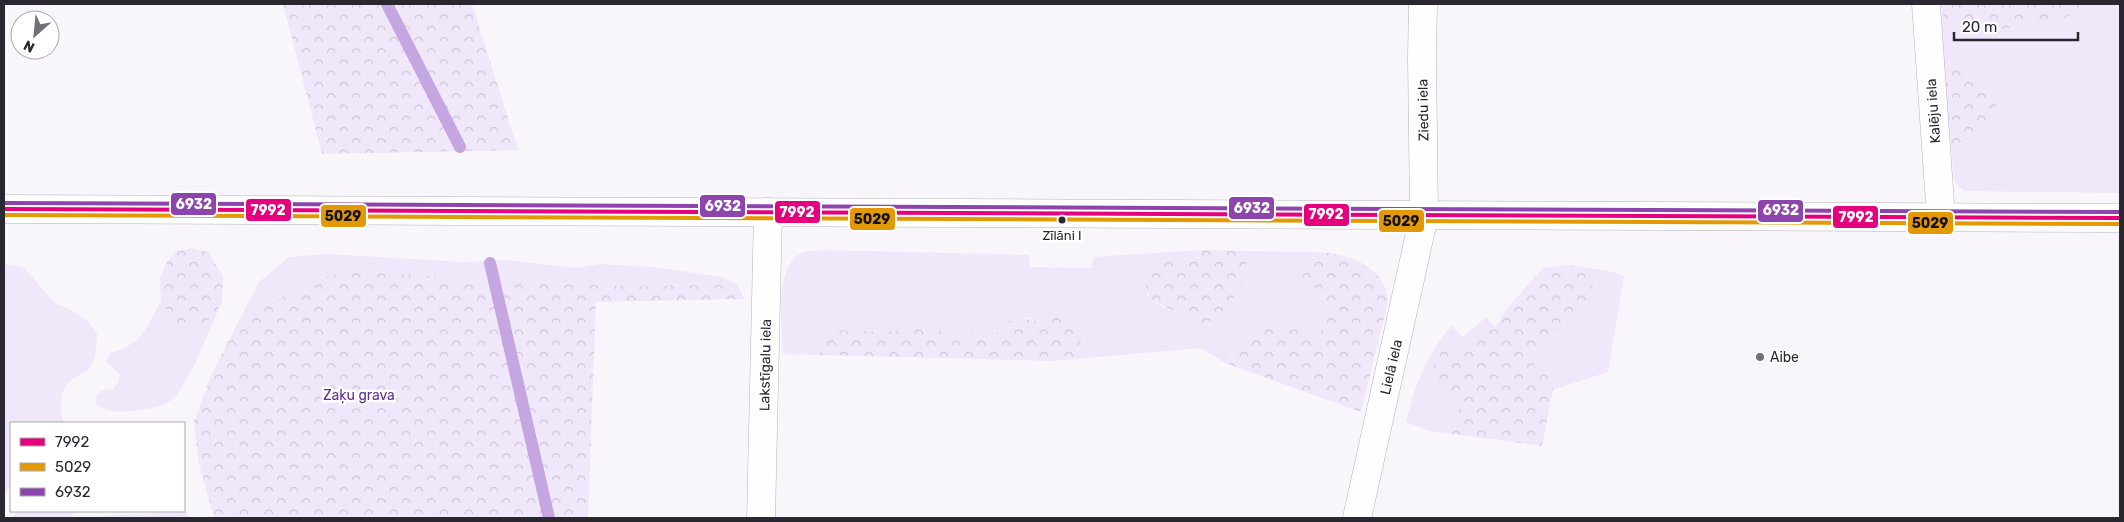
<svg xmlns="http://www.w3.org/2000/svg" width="2124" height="522" viewBox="0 0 2124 522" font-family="Rubik,sans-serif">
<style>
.grass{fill:#f0e7fa}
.forest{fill:url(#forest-crowns)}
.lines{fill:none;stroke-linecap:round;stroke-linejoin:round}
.stream{stroke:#c4a6e0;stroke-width:12}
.street-casing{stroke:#b6b3ba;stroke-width:29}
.secondary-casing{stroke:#b6b3ba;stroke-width:29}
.highway-casing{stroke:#b6b3ba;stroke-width:29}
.street{stroke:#fefefe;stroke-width:28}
.secondary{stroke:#fefefe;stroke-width:28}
.highway{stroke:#fefefe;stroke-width:28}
.bus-1-casing{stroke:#fff;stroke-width:8}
.bus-2-casing{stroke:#fff;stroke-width:8}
.bus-3-casing{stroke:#fff;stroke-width:8}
.bus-1{stroke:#e5007d;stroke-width:4}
.bus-2{stroke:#e39905;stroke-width:4}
.bus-3{stroke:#8e44ad;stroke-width:4}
.bus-dot{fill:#2b2730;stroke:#fff;stroke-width:2}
.poi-dot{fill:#736f77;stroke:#fff;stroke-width:2}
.labels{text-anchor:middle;stroke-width:5;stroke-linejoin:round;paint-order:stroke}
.bus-label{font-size:13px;fill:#2b2730;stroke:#fff}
.street-label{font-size:14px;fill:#2b2730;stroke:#fff}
.poi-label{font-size:14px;fill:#2b2730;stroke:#fff;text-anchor:start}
.park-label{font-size:14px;fill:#642e8c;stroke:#fff}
.line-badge{stroke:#fff;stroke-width:2}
.badge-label{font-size:14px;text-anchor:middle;font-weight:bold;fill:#fff}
.pale-badge-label{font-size:14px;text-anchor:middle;font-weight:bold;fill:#111}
</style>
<defs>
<pattern id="forest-crowns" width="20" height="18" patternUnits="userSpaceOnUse" patternTransform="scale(1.25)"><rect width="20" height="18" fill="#f0e7fa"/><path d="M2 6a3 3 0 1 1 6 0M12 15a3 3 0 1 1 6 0" fill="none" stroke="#cec6d7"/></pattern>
</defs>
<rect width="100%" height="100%" fill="#f8f6fb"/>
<g class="grass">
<path d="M2082,4H2120V193L1964,191L1954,181L1951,146L1968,141L1974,75L1943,64L1942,13L1949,23H1976L2002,29L2066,18Z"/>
<path d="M824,250L1029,255L1030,267L1092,268L1093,257L1201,250L1194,260L1169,258L1144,279L1147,295L1159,305L1173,311L1182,319L1248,268L1241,251L1317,252L1303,269L1324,303L1325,324L1315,343L1298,328L1231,354L1225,363L1201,348L1075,359L1080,347L1054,314L1038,322L1026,317L992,344L973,333L948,340L923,327L889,332L834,330L821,342L820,355L783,354C782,327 773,263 804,252C810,250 818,251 824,250Z"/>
<path d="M327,254L463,262L505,260L577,268L599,264L653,267L722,277L738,285L608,286L342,271L282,296L241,317L259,282L289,257Z"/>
<path d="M4,264L23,267L56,304L71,310L88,321L97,333C96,345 97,361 88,370C84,373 78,375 74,378C58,389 59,407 64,423H11V488L4,493Z"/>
<path d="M1571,265L1614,272L1624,276L1608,372L1553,390L1549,378L1534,367L1545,339L1560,334L1587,274Z"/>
<path d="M161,301L174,322L209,320L222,302C211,325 189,387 170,401C160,408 144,409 132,411C119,412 106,413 96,404V396L103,390L113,389L118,383L120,374L106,362L110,353C142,345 146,328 161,301Z"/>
<path d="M1486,317L1495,328L1493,331L1474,332L1462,344L1441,352L1440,389L1451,390L1464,400L1446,433L1430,431L1406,422C1416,383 1425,357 1451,326L1463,337Z"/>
<path d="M17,511H76L69,518H12Z"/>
<path d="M188,512V518H94L110,515Z"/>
</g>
<g class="forest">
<path d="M283,4H472L518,150L322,154Z"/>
<path d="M1941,4H2082L2066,18L2002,29L1976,23H1949L1942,13Z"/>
<path d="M1943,64L1974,75L1995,95C1995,101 1997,110 1995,115C1988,134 1968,141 1951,146Z"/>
<path d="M191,248L208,252L223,276L222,302L209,320L190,331L174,323L161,301L160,278L167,262L175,252Z"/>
<path d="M1201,250L1241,251L1248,268C1242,289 1220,329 1192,323C1183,320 1180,315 1173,311C1154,299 1149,305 1144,279C1158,254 1168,258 1194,260Z"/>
<path d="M1317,252C1341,253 1370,261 1383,283C1386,288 1387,296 1388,302L1361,412L1225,363C1241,341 1269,316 1297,328C1303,330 1310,338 1315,342L1325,324L1324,303L1302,279L1303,269Z"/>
<path d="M1571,265L1587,274L1593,284C1587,314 1575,329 1545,339L1534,366L1549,378L1553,390L1542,446L1446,433L1464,400L1451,390L1440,389L1431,384L1430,372L1441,352L1462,344L1474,332L1493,330L1508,307L1543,268Z"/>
<path d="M342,271L608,286L738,285L744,299L596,302L588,518H214L199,464L194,422L212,373L241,317L308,284Z"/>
<path d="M1054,314L1074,320L1082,331L1080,347L1075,359L1053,361L820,355L821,342L834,330L889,332L923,327L939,329L948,340L973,333L991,344C1002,321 1014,313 1038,322Z"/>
</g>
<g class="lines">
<g class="stream">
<path d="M387,4L460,147"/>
<path d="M490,263L549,518"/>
</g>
<defs>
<g id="street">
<path d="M1423,4L1422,57L1424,216"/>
<path d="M1926,4L1941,218"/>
<path d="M761,518L768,212"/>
</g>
<path id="secondary" d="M1357,518L1424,216"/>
<path id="highway" d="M4,209L2120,218"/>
</defs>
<use href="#street" class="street-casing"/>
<use href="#secondary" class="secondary-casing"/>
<use href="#highway" class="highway-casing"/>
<use href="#street" class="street"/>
<use href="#secondary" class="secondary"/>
<use href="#highway" class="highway"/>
<defs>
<path id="bus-1" d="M4,209L2120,218"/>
<path id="bus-2" d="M4,215L2120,224"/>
<path id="bus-3" d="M4,203L2120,212"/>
</defs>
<use href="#bus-1" class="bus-1-casing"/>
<use href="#bus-2" class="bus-2-casing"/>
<use href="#bus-3" class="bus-3-casing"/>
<use href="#bus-1" class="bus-1"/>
<use href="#bus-2" class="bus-2"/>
<use href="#bus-3" class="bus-3"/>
</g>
<circle class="bus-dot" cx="1062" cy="220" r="4.5"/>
<circle class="poi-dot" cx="1760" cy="357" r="5"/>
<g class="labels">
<g class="bus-label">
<text x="1062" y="240">Zīlāni I</text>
</g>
<g class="street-label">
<text transform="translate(1423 110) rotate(-91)" y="5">Ziedu iela</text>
<text transform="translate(1933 111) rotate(-94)" y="5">Kalēju iela</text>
<text transform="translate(765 365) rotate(-89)" y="5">Lakstīgalu iela</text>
<text transform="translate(1391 367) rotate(-77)" y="5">Lielā iela</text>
</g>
<g class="poi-label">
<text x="1770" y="362">Aibe</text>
</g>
<g class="park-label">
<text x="359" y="400">Zaķu grava</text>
</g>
</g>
<g class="line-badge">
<rect x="170" y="192" width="47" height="24" rx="5" fill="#8e44ad"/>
<rect x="699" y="194" width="47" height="24" rx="5" fill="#8e44ad"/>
<rect x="1228" y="196" width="47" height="24" rx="5" fill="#8e44ad"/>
<rect x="245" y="198" width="47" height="24" rx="5" fill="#e5007d"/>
<rect x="1757" y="199" width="47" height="24" rx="5" fill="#8e44ad"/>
<rect x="774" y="200" width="47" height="24" rx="5" fill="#e5007d"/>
<rect x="1303" y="203" width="47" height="24" rx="5" fill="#e5007d"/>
<rect x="320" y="204" width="47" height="24" rx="5" fill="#e39905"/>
<rect x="1832" y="205" width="47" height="24" rx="5" fill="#e5007d"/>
<rect x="849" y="207" width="47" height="24" rx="5" fill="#e39905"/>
<rect x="1378" y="209" width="47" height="24" rx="5" fill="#e39905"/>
<rect x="1907" y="211" width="47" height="24" rx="5" fill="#e39905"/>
</g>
<g class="badge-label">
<text x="194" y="209">6932</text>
<text x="723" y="211">6932</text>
<text x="1252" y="213">6932</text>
<text x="268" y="215">7992</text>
<text x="1781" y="215">6932</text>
<text x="797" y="217">7992</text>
<text x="1326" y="219">7992</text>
<text x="1856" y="222">7992</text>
</g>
<g class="pale-badge-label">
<text x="343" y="221">5029</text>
<text x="872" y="224">5029</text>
<text x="1401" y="226">5029</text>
<text x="1930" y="228">5029</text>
</g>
<rect width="2124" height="522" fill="none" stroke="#2b2730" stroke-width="10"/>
<rect x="10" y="422" width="175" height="90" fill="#ffffff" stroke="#aaa9ac"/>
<rect x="20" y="438" width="25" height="8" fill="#e5007d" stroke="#aaa9ac"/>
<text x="55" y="447" font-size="15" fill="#2b2730">7992</text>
<rect x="20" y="463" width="25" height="8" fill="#e39905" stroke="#aaa9ac"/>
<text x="55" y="472" font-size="15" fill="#2b2730">5029</text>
<rect x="20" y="488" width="25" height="8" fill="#8e44ad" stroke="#aaa9ac"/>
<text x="55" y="497" font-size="15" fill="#2b2730">6932</text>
<g transform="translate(35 35) rotate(207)"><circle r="24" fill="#ffffff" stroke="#aaa9ac"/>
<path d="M0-4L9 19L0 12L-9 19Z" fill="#736f77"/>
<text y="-8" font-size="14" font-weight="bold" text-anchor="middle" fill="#2b2730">N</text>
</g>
<path d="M1954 32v8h124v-8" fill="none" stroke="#2b2730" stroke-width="2.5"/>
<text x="1962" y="32" font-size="15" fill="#2b2730" stroke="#ffffff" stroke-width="4" paint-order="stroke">20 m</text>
</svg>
